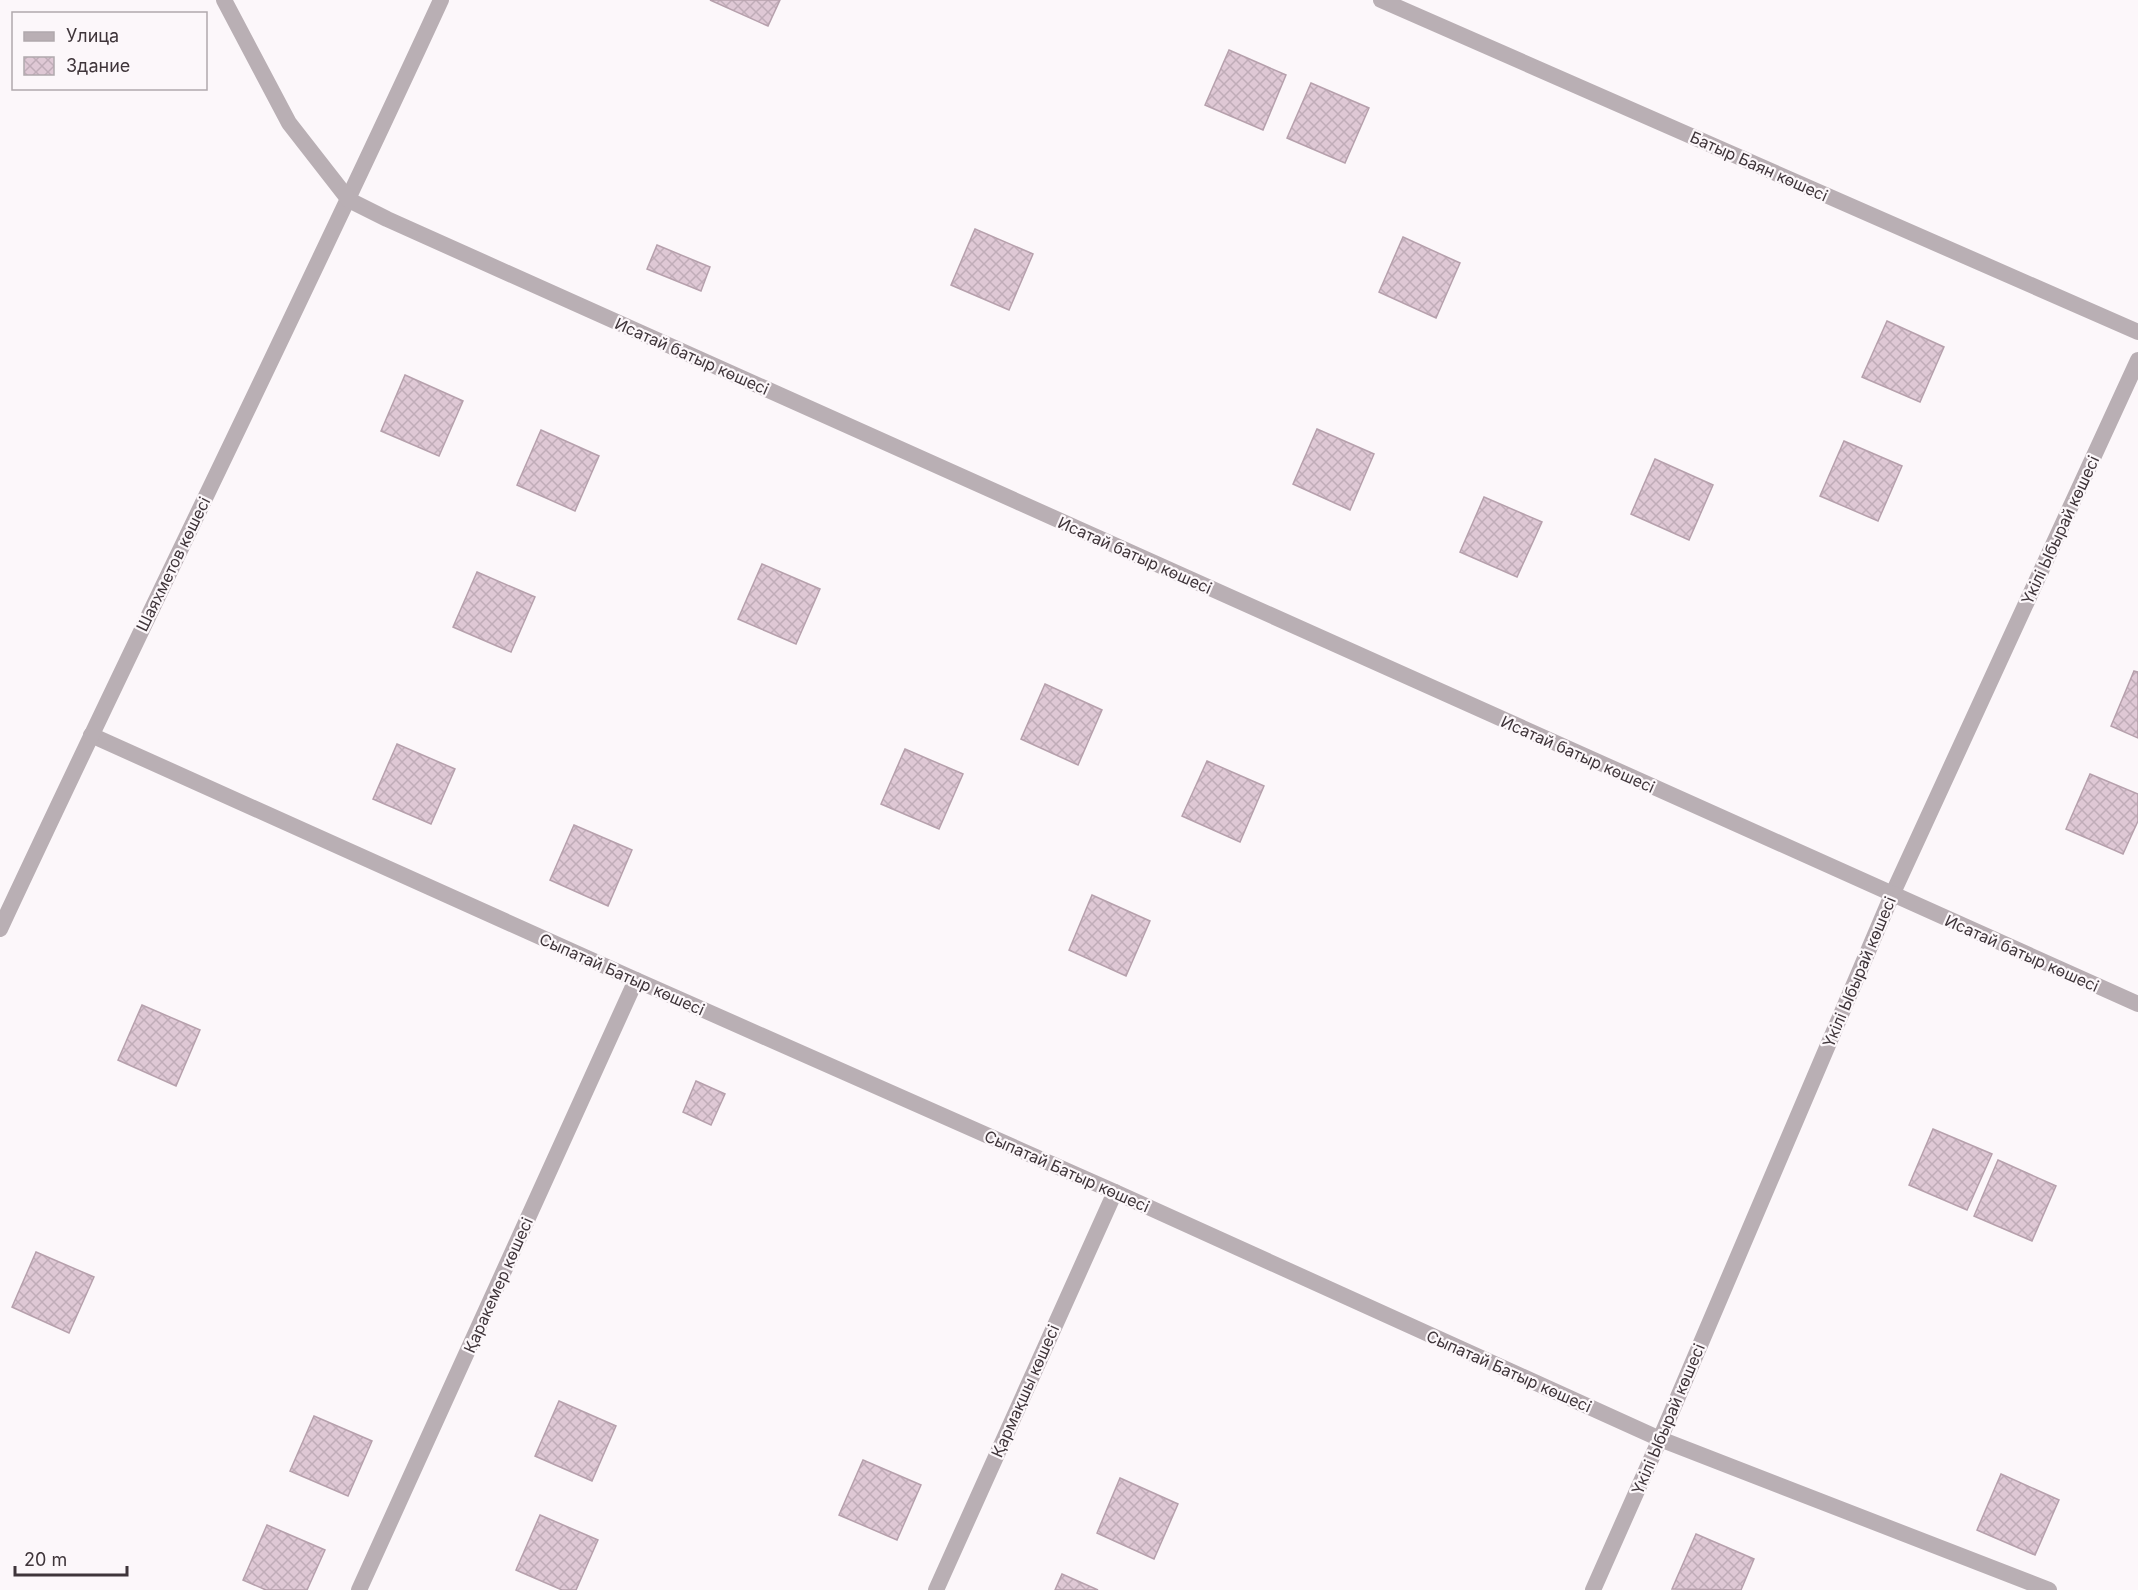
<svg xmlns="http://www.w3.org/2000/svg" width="2138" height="1590" viewBox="0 0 2138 1590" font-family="Inter,sans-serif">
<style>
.building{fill:url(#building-cross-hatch);stroke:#b6a0ac;stroke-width:1.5}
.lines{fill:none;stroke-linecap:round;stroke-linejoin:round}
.minor{stroke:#b9afb4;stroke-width:16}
.tertiary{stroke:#b9afb4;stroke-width:16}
.labels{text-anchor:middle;stroke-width:4.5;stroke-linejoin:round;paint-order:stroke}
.street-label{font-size:16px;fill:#3f353a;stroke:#fcf7fa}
</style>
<defs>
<pattern id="building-cross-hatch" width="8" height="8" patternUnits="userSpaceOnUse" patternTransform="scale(1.5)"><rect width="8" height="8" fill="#dfc8d5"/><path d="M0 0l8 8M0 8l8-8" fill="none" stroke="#c0acb8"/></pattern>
</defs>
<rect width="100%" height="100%" fill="#fcf7fa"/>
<g class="building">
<path d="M710,0H780L768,26Z"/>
<path d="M1229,50L1286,75L1263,130L1205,105Z"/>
<path d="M1311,83L1369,108L1345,163L1287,138Z"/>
<path d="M975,229L1033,254L1009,310L951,285Z"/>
<path d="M1403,237L1460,263L1436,318L1379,292Z"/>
<path d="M657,245L710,267L701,291L647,269Z"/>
<path d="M1887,321L1944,347L1920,402L1862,377Z"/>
<path d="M405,375L463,401L439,456L381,431Z"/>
<path d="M1317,429L1374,454L1350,510L1293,484Z"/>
<path d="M541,430L599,456L575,511L517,485Z"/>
<path d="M1844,441L1902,466L1878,521L1820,496Z"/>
<path d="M1655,459L1713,485L1689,540L1631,514Z"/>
<path d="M1484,497L1542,522L1517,577L1460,552Z"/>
<path d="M762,564L820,589L796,644L738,619Z"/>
<path d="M477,572L535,597L511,652L453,627Z"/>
<path d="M2134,671L2138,672V738L2111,726Z"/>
<path d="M1045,684L1102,710L1078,765L1021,739Z"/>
<path d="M397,744L455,769L431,824L373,799Z"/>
<path d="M905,749L963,774L939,829L881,804Z"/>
<path d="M1207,761L1264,786L1240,842L1182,816Z"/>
<path d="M2090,774L2138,794V821L2123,854L2066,829Z"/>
<path d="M574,825L632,850L608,906L550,880Z"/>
<path d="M1092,895L1150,921L1126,976L1069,950Z"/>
<path d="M142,1005L200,1030L176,1086L118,1060Z"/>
<path d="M696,1081L725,1094L711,1125L683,1112Z"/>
<path d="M1933,1129L1992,1154L1967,1210L1909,1185Z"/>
<path d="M1998,1160L2056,1186L2032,1241L1974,1216Z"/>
<path d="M36,1252L94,1277L69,1333L12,1307Z"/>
<path d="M559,1401L616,1426L592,1481L535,1456Z"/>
<path d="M314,1416L372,1441L348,1496L290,1471Z"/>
<path d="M863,1460L921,1485L897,1540L839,1515Z"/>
<path d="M2001,1474L2059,1500L2035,1555L1977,1530Z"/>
<path d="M1120,1478L1178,1504L1154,1559L1097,1533Z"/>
<path d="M540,1515L598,1540L576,1590H562L516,1570Z"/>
<path d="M267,1525L325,1550L307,1590H266L243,1580Z"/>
<path d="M1696,1534L1754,1559L1741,1590L1672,1589Z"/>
<path d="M1062,1574L1098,1590H1055Z"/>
</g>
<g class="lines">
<g class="minor">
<path d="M1381,0L2138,332"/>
<path d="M91,735L636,980L1115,1192L1660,1439L2049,1590"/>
<path d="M0,929C145,618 298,311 441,0"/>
<path d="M359,1590L636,980"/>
<path d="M936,1590L1115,1192"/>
<path d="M1593,1590L1660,1439L1892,895L2138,360"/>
</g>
<path class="tertiary" d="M224,0L289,123L349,200L387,219L2138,1004"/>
</g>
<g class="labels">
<g class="street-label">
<text transform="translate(1759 166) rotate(24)" y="6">Батыр Баян көшесі</text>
<text transform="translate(692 356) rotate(24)" y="6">Исатай батыр көшесі</text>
<text transform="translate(2060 530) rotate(-65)" y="6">Үкілі Ыбырай көшесі</text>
<text transform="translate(1135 555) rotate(24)" y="6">Исатай батыр көшесі</text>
<text transform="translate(173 564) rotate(-64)" y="6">Шаяхметов көшесі</text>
<text transform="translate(1578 754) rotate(24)" y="6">Исатай батыр көшесі</text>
<text transform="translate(2022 953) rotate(24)" y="6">Исатай батыр көшесі</text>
<text transform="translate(1859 972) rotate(-67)" y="6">Үкілі Ыбырай көшесі</text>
<text transform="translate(622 974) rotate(24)" y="6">Сыпатай Батыр көшесі</text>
<text transform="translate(1067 1171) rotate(24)" y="6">Сыпатай Батыр көшесі</text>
<text transform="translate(498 1285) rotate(-66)" y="6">Қаракемер көшесі</text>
<text transform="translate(1509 1371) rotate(24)" y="6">Сыпатай Батыр көшесі</text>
<text transform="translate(1025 1391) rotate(-66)" y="6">Қармақшы көшесі</text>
<text transform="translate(1668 1419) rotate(-67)" y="6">Үкілі Ыбырай көшесі</text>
</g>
</g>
<rect x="12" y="12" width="195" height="78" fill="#fcf7fa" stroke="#b0a9ad" stroke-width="1.5"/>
<rect x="24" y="32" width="30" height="9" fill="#b9afb4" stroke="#b0a9ad" stroke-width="1.5"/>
<text x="66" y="42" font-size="18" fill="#3f353a">Улица</text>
<rect x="24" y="57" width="30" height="18" fill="url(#building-cross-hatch)" stroke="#b0a9ad" stroke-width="1.5"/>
<text x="66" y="72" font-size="18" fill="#3f353a">Здание</text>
<path d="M15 1566v9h112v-9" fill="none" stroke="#3f353a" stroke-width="3"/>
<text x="24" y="1566" font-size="18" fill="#3f353a" stroke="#fcf7fa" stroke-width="4.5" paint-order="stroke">20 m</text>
</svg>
